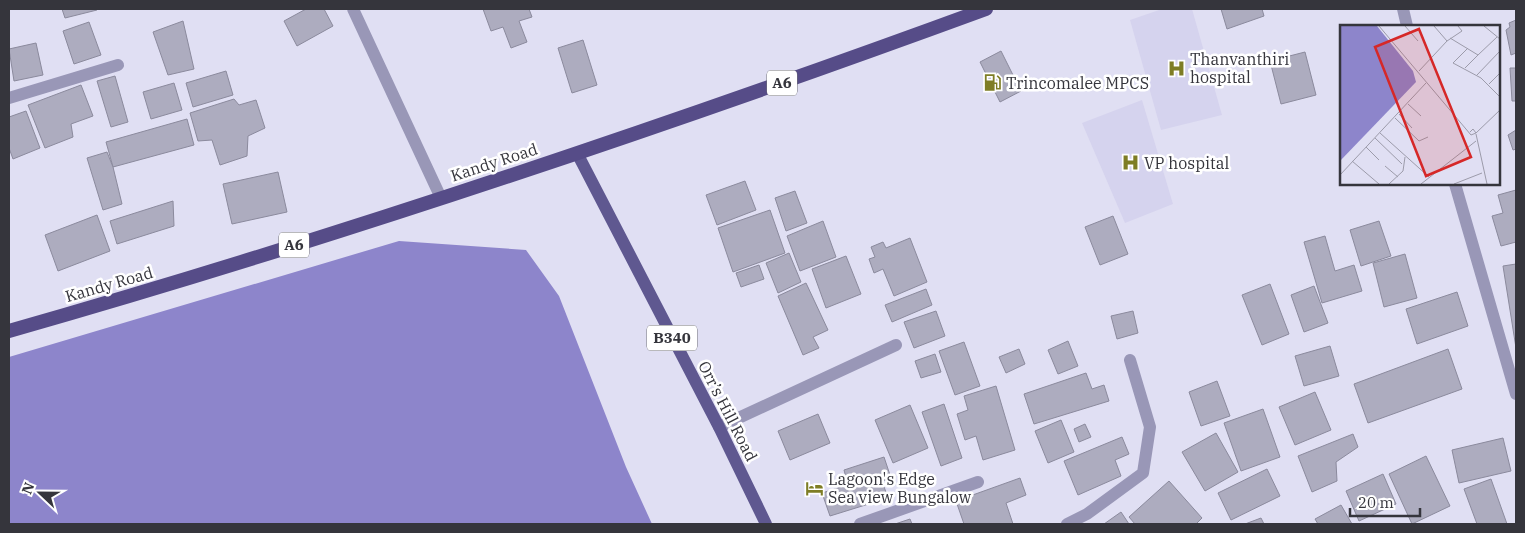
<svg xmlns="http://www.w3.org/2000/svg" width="1525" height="533" viewBox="0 0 1525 533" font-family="'IBM Plex Serif',serif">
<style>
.built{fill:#d5d3ee}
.water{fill:#8d85cb}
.building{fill:#adacbf;stroke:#8b8a9d}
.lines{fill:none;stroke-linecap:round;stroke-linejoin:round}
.minor{stroke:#9997b7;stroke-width:12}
.primary{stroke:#5f5890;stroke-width:12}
.trunk{stroke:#564c88;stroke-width:14}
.labels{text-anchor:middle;stroke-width:5;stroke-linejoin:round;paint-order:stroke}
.shield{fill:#fff;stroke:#727276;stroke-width:1}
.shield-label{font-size:15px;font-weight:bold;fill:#35353c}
.poi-label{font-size:16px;fill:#35353c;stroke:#fff;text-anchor:start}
.street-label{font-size:16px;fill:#35353c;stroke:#fff}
.inset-road{fill:none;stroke:#9c9baa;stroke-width:1}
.view{fill:#d62828;fill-opacity:0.15;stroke:#d62828;stroke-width:2.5}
.inset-edge{fill:none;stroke:#35353c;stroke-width:2.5}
</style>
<rect width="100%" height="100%" fill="#e0dff3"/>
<g class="built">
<path d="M1162,9H1192L1222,115L1161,130L1130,20Z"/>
<path d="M1142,100L1173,204L1125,223L1082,123Z"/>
</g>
<path class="water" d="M399,241L526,250L559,296L626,467L652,524H9V357Z"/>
<g class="building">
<path d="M62,9H97V10L65,18Z"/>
<path d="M306,9H324L333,26L297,46L284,21Z"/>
<path d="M483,9H529L532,17L519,21L527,42L511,48L503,27L491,31Z"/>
<path d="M1221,9H1262L1264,16L1227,29Z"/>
<path d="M1516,20V53L1511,55L1506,30L1510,27L1509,23Z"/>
<path d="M183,21L194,69L168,75L153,32Z"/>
<path d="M89,22L101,55L74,64L63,31Z"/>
<path d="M583,40L597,85L572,93L558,48Z"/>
<path d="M36,43L43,75L14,81L9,49Z"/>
<path d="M1001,51L1021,91L1000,102L980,62Z"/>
<path d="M1305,52L1316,95L1281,104L1270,61Z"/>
<path d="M1510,68H1516V101H1512Z"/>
<path d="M226,71L233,95L193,107L186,83Z"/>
<path d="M115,76L128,122L111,127L97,81Z"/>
<path d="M174,83L182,110L151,119L143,92Z"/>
<path d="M81,85L93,116L71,124L73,137L45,148L28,105Z"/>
<path d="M234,99L239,105L256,100L265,128L248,136L247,156L220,165L212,140L198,141L190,113Z"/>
<path d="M26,111L40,148L13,159L9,148V117Z"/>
<path d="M187,119L194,145L113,167L106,142Z"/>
<path d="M1516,130V149L1513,150L1508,135Z"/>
<path d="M107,152L113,167L122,204L103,210L87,158Z"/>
<path d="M278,172L287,212L232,224L223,184Z"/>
<path d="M745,181L756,210L717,225L706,195Z"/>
<path d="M1516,190V242L1501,246L1492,216L1503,213L1498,195Z"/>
<path d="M795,191L807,223L786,231L775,198Z"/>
<path d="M173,201L174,226L117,244L110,221Z"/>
<path d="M770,210L785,253L733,272L718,228Z"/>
<path d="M97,215L110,251L58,271L45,235Z"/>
<path d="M1113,216L1128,254L1100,265L1085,227Z"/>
<path d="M823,221L836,257L800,271L787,236Z"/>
<path d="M1379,221L1391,256L1361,266L1350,230Z"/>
<path d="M1325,236L1335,271L1354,265L1362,291L1322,303L1304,242Z"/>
<path d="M910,238L927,282L894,296L883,269L874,273L869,259L875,257L871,247L883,242L886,248Z"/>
<path d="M789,253L801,282L778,293L766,263Z"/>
<path d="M1405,254L1417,298L1384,307L1373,263Z"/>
<path d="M846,256L861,294L826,308L812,269Z"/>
<path d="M1516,264V348L1503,266Z"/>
<path d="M759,265L764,279L741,287L736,273Z"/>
<path d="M806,283L828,330L813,337L819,348L803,355L778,296Z"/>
<path d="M1270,284L1289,334L1262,345L1242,295Z"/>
<path d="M1314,286L1328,323L1304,332L1291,295Z"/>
<path d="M926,289L932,305L892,322L885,305Z"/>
<path d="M1457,292L1468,326L1417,344L1406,309Z"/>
<path d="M936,311L945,336L914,348L904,322Z"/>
<path d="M1133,311L1138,333L1117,339L1111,316Z"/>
<path d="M1068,341L1078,366L1058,374L1048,350Z"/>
<path d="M964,342L980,386L955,395L939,351Z"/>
<path d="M1330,346L1339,376L1304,386L1295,356Z"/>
<path d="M1019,349L1025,364L1006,373L999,357Z"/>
<path d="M1448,349L1462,389L1368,423L1354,384Z"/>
<path d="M935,354L941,372L921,378L915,361Z"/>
<path d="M1086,373L1092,389L1104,385L1109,401L1034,424L1024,394Z"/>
<path d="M1217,381L1230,416L1201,426L1189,392Z"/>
<path d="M996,386L1015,450L983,460L976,436L965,440L957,414L968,410L964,396Z"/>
<path d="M1315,392L1331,430L1295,445L1279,407Z"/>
<path d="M944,404L962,458L941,466L922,412Z"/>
<path d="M910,405L928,448L893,463L875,420Z"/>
<path d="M1263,409L1280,457L1241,471L1224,423Z"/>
<path d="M818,414L830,443L790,460L778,431Z"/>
<path d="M1061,420L1074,452L1048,463L1035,431Z"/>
<path d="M1085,424L1091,437L1079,442L1074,429Z"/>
<path d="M1216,433L1238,472L1205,491L1182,452Z"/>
<path d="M1353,434L1358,447L1336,462L1337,481L1312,492L1298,456Z"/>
<path d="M1122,437L1129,454L1115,460L1121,476L1078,495L1064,461Z"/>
<path d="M1503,438L1511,471L1459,483L1452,450Z"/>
<path d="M1426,456L1450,506L1412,524L1389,474Z"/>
<path d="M884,457L891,478L882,481L888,498L830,516L822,493L848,485L844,470Z"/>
<path d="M1267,469L1280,496L1231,520L1218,493Z"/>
<path d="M1383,474L1396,504L1359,521L1346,491Z"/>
<path d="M1020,478L1026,495L1006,503L1013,524H964L956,501Z"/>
<path d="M1491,479L1507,524H1477L1464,489Z"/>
<path d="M1169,481L1202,518L1196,524H1135L1129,517Z"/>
<path d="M1341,505L1352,524H1318L1315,519Z"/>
<path d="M1121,512L1129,524H1104Z"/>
<path d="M1261,518L1264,524H1245Z"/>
<path d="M910,519L912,524H895Z"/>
</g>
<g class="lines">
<g class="minor">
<path d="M353,9L441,198"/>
<path d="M1403,9L1407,26"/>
<path d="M9,98L118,65"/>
<path d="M1455,184L1516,394"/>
<path d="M719,427L896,345"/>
<path d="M860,524L978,482"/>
<path d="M1067,524L1087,514L1143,473L1150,427L1130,360"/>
</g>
<path class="primary" d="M577,153L719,427L766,524"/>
<path class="trunk" d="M9,331C339,237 664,127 986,9"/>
</g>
<defs>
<symbol id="hospital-bare" viewBox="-9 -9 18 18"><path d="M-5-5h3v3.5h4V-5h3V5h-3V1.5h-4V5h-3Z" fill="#7e7d25" stroke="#fff" stroke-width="2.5" paint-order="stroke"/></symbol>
<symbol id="fuel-bare" viewBox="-9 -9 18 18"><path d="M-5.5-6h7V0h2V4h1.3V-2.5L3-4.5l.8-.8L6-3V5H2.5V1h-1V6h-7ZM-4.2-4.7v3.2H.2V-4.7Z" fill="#7e7d25" stroke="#fff" stroke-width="2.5" paint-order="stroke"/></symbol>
<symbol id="hotel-bare" viewBox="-9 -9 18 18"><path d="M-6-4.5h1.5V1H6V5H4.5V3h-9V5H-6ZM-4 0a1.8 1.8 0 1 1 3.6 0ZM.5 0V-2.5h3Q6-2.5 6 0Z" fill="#7e7d25" stroke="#fff" stroke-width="2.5" paint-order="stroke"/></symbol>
</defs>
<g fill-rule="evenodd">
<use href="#hospital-bare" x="1164" y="56" width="25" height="25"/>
<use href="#fuel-bare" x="980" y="70" width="25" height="25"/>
<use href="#hospital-bare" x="1118" y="150" width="25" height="25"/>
<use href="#hotel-bare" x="802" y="476" width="25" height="25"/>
</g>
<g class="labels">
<g class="shield">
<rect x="767" y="70.5" width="30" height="25" rx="4"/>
<rect x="279" y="232.5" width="30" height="25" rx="4"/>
<rect x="647" y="325.5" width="50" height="25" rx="4"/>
</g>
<g class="shield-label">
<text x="782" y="88">A6</text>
<text x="294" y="250">A6</text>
<text x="672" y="343">B340</text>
</g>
<g class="poi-label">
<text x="1190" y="65">Thanvanthiri<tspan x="1190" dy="18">hospital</tspan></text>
<text x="1006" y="89">Trincomalee MPCS</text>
<text x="1144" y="169">VP hospital</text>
<text x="828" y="485">Lagoon's Edge<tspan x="828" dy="18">Sea view Bungalow</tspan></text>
</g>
<g class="street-label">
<text transform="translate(494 162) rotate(-18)" y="6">Kandy Road</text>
<text transform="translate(109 284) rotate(-16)" y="6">Kandy Road</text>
<text transform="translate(728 411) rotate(63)" y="6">Orr’s Hill Road</text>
</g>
</g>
<g transform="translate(1340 25)">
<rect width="160" height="160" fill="#e0dff3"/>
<path d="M0,1H37L73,46L76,57L0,136Z" fill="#8d85cb"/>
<path class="inset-road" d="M39,1L131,110L136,108L133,104L130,107M65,1L78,16M94,1L107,16M144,1L160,14M110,13L138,30L157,12M128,23L113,38L141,53L160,72M125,43L138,30M79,46L107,16L122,6L118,1M137,50L160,26M149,59L160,48M68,79L81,91M59,89L72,103M55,93L79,116L88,112M40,108L89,152M136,108L160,85M136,109L147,159M35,113L62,139M26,122L39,135M12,136L39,159M45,141L58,152M0,150L86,58M49,159L63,146L65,132M81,159L136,116M114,159L142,148"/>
<path class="view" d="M79,4L131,132L86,151L35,22Z"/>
<rect width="160" height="160" class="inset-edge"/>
</g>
<rect width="1525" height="533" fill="none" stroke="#35353c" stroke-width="20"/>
<g transform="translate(40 493) rotate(292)" stroke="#ffffff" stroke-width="4" paint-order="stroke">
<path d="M0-4L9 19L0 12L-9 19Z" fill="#35353c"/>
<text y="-8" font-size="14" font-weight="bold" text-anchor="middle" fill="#35353c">N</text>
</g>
<path d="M1350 508v8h70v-8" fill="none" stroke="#35353c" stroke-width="2.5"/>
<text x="1358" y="508" font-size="15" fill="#35353c" stroke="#ffffff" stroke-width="4" paint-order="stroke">20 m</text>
</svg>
